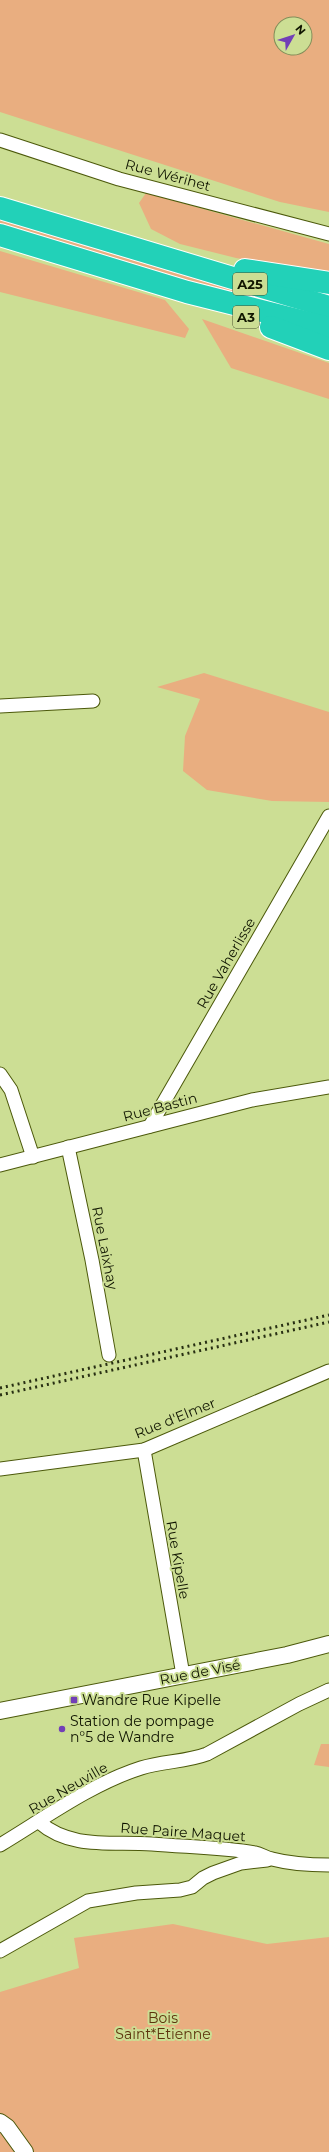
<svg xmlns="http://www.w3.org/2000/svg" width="329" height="2152" viewBox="0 0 329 2152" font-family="Montserrat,sans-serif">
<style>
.green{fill:#e9ae80;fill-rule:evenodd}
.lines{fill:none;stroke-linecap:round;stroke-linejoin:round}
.minor-casing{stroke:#4c590b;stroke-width:15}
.tertiary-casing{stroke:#4c590b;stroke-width:18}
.motorway-casing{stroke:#fff;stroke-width:24}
.minor{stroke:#fff;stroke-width:13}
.tertiary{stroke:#fff;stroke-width:16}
.motorway{stroke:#22d1b8;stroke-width:22}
.rail{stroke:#272e12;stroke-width:3;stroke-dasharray:2 4;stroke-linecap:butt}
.poi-dot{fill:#723fb7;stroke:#ccde94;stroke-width:1.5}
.labels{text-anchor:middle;stroke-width:4;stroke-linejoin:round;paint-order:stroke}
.shield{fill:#ccde94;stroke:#48512c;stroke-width:1}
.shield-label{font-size:13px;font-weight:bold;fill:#101500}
.street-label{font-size:14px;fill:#101500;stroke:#ccde94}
.poi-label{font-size:14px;fill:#101500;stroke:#ccde94;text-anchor:start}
.park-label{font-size:14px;fill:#5d340d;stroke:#ccde94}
</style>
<rect width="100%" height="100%" fill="#ccde94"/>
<g class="green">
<path d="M0,0H329V212L280,202L0,112ZM281,24H305V48H281Z"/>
<path d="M146,193L329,244V273L236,258L180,244L151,229L139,203Z"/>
<path d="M0,217L329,317L243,298L0,226Z"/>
<path d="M0,251L165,300L189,329L185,338L0,292Z"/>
<path d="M202,319L329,363V399L231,368Z"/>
<path d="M204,673L329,712V802L272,801L207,790L183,771L185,736L200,699L157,687Z"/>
<path d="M321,1744H329V1767L314,1765Z"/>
<path d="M173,1924L267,1944L329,1937V2152H0V1992L79,1968L74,1938Z"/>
</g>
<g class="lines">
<defs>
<g id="minor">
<path d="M0,140L119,179L329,234"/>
<path d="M0,706L93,701"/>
<path d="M0,1074L11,1090L33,1157"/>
<path d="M150,1126L329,816"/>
<path d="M68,1147L92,1260L109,1355"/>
<path d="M0,1165L252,1100L329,1087"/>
<path d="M144,1450L183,1675"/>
<path d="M0,1469L144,1450L329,1371"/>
<path d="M39,1822C71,1850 113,1841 152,1844C186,1847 221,1847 255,1853C261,1854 266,1858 272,1859C291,1864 310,1865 329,1865"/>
<path d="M0,1845C45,1818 91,1784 141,1768C163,1761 186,1762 207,1754L299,1704L329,1690"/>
<path d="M0,1951L88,1901L136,1893L180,1890L192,1887L203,1878L213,1873L241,1863L267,1860"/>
</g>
<g id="tertiary">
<path d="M0,1711L287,1655L329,1644"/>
<path d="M0,2122L7,2127L25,2152"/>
</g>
<g id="motorway">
<path d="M0,208L329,307"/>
<path d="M0,235L187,292L329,328"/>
<path d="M245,270L329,283"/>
<path d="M271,327L329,349"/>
</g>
</defs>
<use href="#minor" class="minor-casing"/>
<use href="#tertiary" class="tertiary-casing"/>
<use href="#motorway" class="motorway-casing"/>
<use href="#minor" class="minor"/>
<use href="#tertiary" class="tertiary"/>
<use href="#motorway" class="motorway"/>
<g class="rail">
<path d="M0,1388L329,1315"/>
<path d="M0,1395L329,1322"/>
</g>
</g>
<g class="poi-dot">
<rect x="70" y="1696" width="8" height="8" rx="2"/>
<circle cx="62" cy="1729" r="4"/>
</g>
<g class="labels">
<g class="shield">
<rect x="233" y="273" width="34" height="22" rx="3"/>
<rect x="233" y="306" width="26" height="22" rx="3"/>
</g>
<g class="shield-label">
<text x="250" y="289">A25</text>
<text x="246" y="322">A3</text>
</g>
<g class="street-label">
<text transform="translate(168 175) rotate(15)" y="5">Rue Wérihet</text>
<text transform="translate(226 963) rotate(-60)" y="5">Rue Vaherlisse</text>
<text transform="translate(160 1107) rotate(-15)" y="5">Rue Bastin</text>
<text transform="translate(105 1248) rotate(79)" y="5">Rue Laixhay</text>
<text transform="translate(175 1418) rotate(-22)" y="5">Rue d'Elmer</text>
<text transform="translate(178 1560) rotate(80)" y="5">Rue Kipelle</text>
<text transform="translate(200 1672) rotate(-11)" y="5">Rue de Visé</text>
<text transform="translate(68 1788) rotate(-30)" y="5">Rue Neuville</text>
<text transform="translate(183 1832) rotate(4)" y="5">Rue Paire Maquet</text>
</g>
<g class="poi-label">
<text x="82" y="1705">Wandre Rue Kipelle</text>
<text x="70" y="1726">Station de pompage<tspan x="70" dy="16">n°5 de Wandre</tspan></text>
</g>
<g class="park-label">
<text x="163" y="2023">Bois<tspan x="163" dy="16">Saint*Etienne</tspan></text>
</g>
</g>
<g transform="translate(293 36) rotate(51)"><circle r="19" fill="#ccde94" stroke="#818e59"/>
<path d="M0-3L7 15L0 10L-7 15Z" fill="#723fb7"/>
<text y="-6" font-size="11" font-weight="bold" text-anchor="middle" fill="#101500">N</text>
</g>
</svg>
